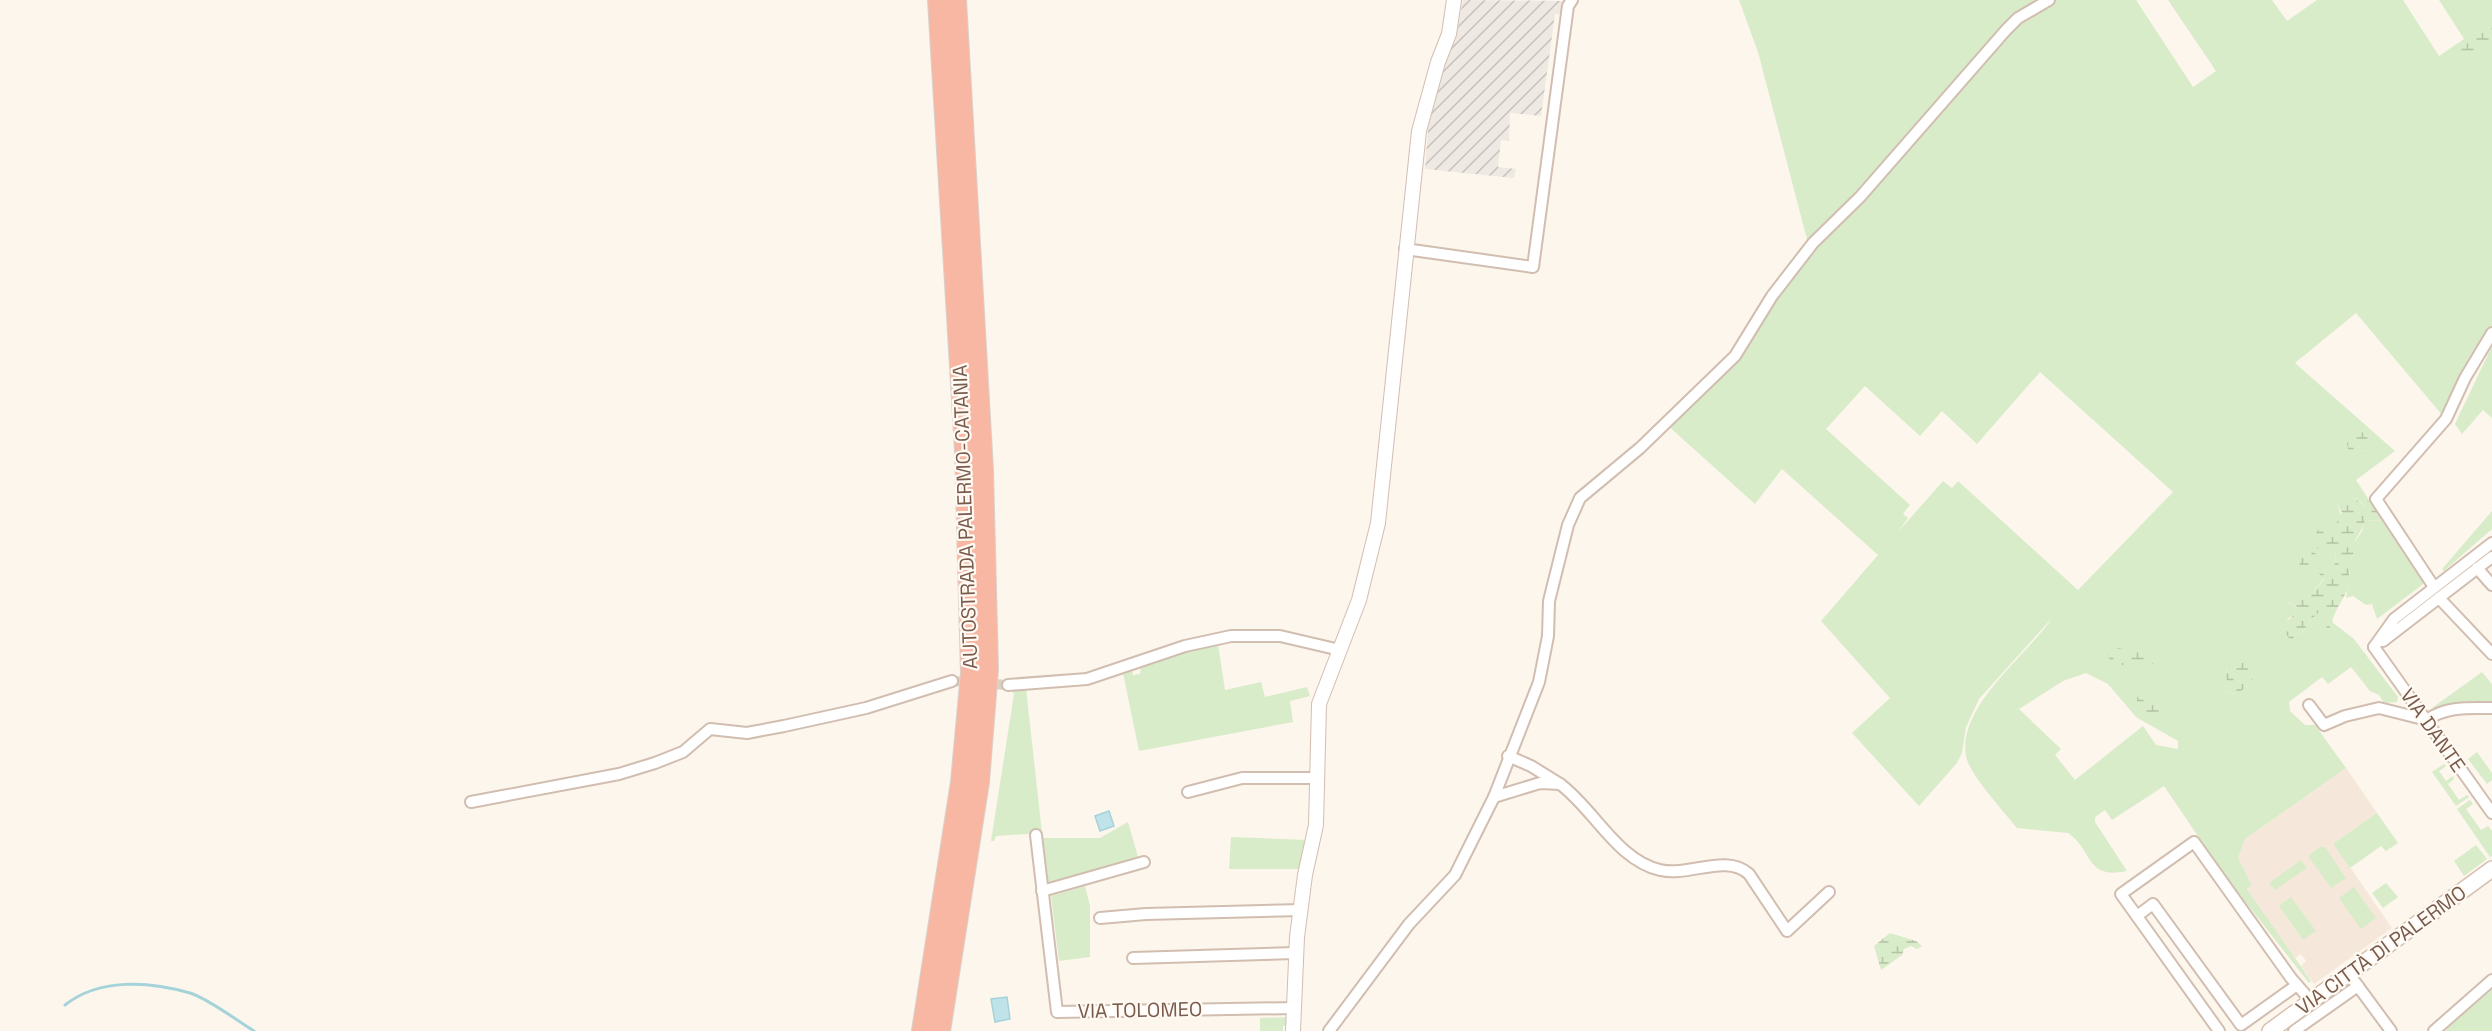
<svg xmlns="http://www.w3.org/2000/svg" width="2492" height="1031" viewBox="0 0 2492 1031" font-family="'Space Grotesk',sans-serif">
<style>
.residential{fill:#f5e8da}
.industrial{fill:url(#industrial-furrows)}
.green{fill:#d8ecc9;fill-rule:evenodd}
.wetland{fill:url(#wetland-marsh)}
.water{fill:#bfe3e8;stroke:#a5d3da;stroke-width:1.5}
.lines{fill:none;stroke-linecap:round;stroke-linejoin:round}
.stream{stroke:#a5d3da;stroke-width:3}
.minor-tunnel{stroke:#dcd0c4;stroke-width:10;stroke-dasharray:10 5;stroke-linecap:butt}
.minor-casing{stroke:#d1beb0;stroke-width:14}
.tertiary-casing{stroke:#d1beb0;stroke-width:16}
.secondary-casing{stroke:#d6c0b0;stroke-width:18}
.motorway-casing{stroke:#dad1cd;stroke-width:22}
.minor{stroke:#fff;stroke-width:10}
.tertiary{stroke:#fff;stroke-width:14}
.secondary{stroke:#fff;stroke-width:15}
.motorway{stroke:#f7b7a3;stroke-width:20}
.labels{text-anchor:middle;stroke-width:4.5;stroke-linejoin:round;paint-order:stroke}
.street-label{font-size:20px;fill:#7a5c4d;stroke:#fffaf3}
</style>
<defs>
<pattern id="industrial-furrows" width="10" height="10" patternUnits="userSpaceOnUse" patternTransform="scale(1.5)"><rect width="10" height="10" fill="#efe9e4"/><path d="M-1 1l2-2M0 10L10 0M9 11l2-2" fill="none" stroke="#c7c0bb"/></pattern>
<pattern id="wetland-marsh" width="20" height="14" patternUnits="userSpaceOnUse" patternTransform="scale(1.5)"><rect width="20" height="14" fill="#d8ecc9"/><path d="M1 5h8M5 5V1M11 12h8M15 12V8" fill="none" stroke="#b4c2a5"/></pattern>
</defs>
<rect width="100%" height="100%" fill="#fdf6ec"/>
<path class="residential" d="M2346,768L2377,813L2334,844L2392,928L2314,984L2301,966L2306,961L2301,954L2295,958L2247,889L2252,885L2238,858L2245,839Z"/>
<path class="industrial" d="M1463,0L1563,1L1562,14H1555L1541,116L1510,113L1509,141L1501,140L1498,167L1516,169L1514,178L1425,169L1429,116L1444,65L1456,39Z"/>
<g class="green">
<path d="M1739,0H2136L2193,87L2216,71L2168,0H2272L2287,21L2317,0H2403L2439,56L2464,39L2439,0H2492V326L2468,359L2443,416L2356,313L2295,363L2395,451L2356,480L2369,500L2365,505L2350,496L2337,504L2342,518L2322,551H2336L2335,564L2318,574L2324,578L2311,595L2287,602L2298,608L2294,615L2287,619L2301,634L2316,613L2327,608L2330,628L2332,622L2354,639L2398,697L2397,702L2384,703L2379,695L2370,691L2351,667L2328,684L2322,677L2289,702L2290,711L2305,725H2315L2346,768L2245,839L2238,858L2252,885L2247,889L2311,981L2309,983L2225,876L2164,786L2112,820L2105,810L2095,817V822L2127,871C2085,880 2094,851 2068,833L2017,828C2005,813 1969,774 1966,756C1957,706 2028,655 2052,618L1979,699L1966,727L1962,753L1957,763L1919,806L1852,733L1890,698L1821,621L1878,555L1782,469L1755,504L1666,424L1735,356L1808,243L1758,52ZM2040,372L2173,492L2078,590L1958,481L1952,488L1943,481L1898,532L1908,518L1903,514L1910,505L1826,429L1865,386L1920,436L1942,411L1977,444ZM2247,667L2254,677L2247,687L2235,694L2225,692L2229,683L2226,669ZM2086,673L2108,684L2136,717L2178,741V749L2156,745L2143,726L2075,780L2055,755L2061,749L2019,709L2063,681Z"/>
<path d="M2492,346V418L2483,410L2462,434L2455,424Z"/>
<path d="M2492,511V529L2444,571L2442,569Z"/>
<path d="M2384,520L2426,582L2377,619L2372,604L2366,605L2353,596L2346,598L2350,574L2346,565L2355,553L2352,546L2362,531L2365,521Z"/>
<path d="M1218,644L1225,690L1261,682L1265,697L1307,687L1310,696L1290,701L1293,722L1139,751L1123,673L1132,669L1133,675L1140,674L1141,668L1168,657Z"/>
<path d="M2482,672L2492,684V703L2466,702L2432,708Z"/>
<path d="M1026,688L1042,833L996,836L994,841H991L1014,694L1011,690Z"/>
<path d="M2477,752L2492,773V780L2487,784L2468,759Z"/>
<path d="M2444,764L2446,766L2439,771L2446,781L2453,776L2454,779L2448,784L2459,800L2467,795L2469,797L2456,806L2432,772Z"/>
<path d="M2470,800L2473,804L2466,809L2481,830L2488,826L2492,831V856L2490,857L2457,809Z"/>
<path d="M2377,813L2398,843L2386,851L2381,846L2350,868L2333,844Z"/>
<path d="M1128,822L1138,857L1048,884L1043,838H1100Z"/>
<path d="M1231,837L1307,840L1301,869H1229Z"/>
<path d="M2476,845L2487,859L2464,876L2454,861Z"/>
<path d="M2320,847H2325L2346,878L2331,888L2308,856Z"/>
<path d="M2301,860L2307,868L2275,890L2269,883Z"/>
<path d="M2386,883L2398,897L2383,908L2372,893Z"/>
<path d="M1085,886L1090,906V957L1059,961L1051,896Z"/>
<path d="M2354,887L2376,918L2361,929L2339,898Z"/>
<path d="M2291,897L2316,931L2303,940L2279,906Z"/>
<path d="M2492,987V1031H2445Z"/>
<path d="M1290,1017L1287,1026H1283V1031H1260V1018Z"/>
</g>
<g class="wetland">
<path d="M2492,25V40H2484L2481,46L2482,52L2469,58L2451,48Z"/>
<path d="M2354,427L2368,436L2363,453L2356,457L2349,453L2347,443Z"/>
<path d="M2343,496H2350L2364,505L2369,500L2384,520L2365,521C2362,533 2350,541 2355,552L2347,565C2354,582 2345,595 2337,609C2333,616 2332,625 2328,631L2320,625L2328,617L2327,609C2308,613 2307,636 2290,640L2285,632V623L2294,615L2298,608L2286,601L2311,595L2324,579L2318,573L2335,564L2336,551H2322L2317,548L2315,537L2319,527L2324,524L2333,529L2342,513L2337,504Z"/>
<circle cx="2309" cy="561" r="10"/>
<path d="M2118,648L2138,652L2154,663L2140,669L2130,663L2119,666L2110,662L2108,654Z"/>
<path d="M2239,657H2246L2247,667L2254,677L2247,687L2236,694L2225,692L2229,683L2226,678L2227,663Z"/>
<path d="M2140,693C2152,694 2162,708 2165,719C2155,721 2143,714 2137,706V698Z"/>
<path d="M1890,933L1916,941L1922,946L1917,949L1911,946L1904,949L1902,955L1881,970L1874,946Z"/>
</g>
<g class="water">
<path d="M1109,811L1114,826L1100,831L1095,816Z"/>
<path d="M1007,997L1010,1019L995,1022L991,999Z"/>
</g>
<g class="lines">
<path class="stream" d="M65,1005C99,978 149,981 190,993C209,999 236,1020 254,1031"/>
<path class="minor-tunnel" d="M952,681L1008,685"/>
<defs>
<g id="minor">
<path d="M1405,249L1533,267L1568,6L1572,0"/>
<path d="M2477,568L2492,585"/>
<path d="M2434,587L2376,499L2446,419L2465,378L2492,333"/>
<path d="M2439,598L2492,654"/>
<path d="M2383,641L2492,557"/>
<path d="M2374,647L2492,813"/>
<path d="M2374,647L2394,619L2492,543"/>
<path d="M1008,685L1087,679L1185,646L1231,636H1280L1340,650"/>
<path d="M2309,705L2324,725L2345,716L2379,708L2427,720C2446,706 2469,708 2492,708"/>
<path d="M1560,784C1594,809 1617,860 1660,870C1689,877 1726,853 1749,874L1787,931L1829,892"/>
<path d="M1188,792L1242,778H1318"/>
<path d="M1494,797L1540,783L1560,784L1531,766L1508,756"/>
<path d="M471,802L619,774L655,763L683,752L710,729L747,733L784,726L866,708L952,681"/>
<path d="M1036,835L1057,1012L1294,1008"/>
<path d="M1042,891L1144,862"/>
<path d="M2137,916L2153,904L2241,1025L2297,985"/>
<path d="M1100,918L1146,914L1301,910"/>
<path d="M1133,958L1296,953"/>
<path d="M2349,974L2391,1031"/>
<path d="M1329,1031L1409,924L1455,875L1494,797L1539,682L1548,636L1549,601L1568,525L1580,498L1640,448L1735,356L1772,296L1813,243L1860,197L2006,30L2018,18L2049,0"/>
<path d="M2219,1031L2121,894L2194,842L2291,978L2311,1001"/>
<path d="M2294,1031L2358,986"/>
<path d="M2434,1031L2492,980"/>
</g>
<path id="tertiary" d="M1293,1031L1297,937L1305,875L1316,825L1319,704L1359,600L1378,523L1419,131L1438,62L1449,34L1454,0"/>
<path id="secondary" d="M2270,1031L2492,869"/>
<g id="motorway">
<path d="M922,1031L961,782L971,673L965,450L938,0"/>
<path d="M940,1031L979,782L988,669L983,470L956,0"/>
</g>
</defs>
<use href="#minor" class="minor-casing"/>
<use href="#tertiary" class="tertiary-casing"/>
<use href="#secondary" class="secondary-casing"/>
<use href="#motorway" class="motorway-casing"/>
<use href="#minor" class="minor"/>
<use href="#tertiary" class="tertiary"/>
<use href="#secondary" class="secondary"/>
<use href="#motorway" class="motorway"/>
</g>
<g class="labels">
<g class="street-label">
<text transform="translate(965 517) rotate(-92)" y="7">AUTOSTRADA PALERMO-CATANIA</text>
<text transform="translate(2433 730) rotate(55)" y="7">VIA DANTE</text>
<text transform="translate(2381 950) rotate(-36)" y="7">VIA CITTÀ DI PALERMO</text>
<text transform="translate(1140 1010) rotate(-1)" y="7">VIA TOLOMEO</text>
</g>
</g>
</svg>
